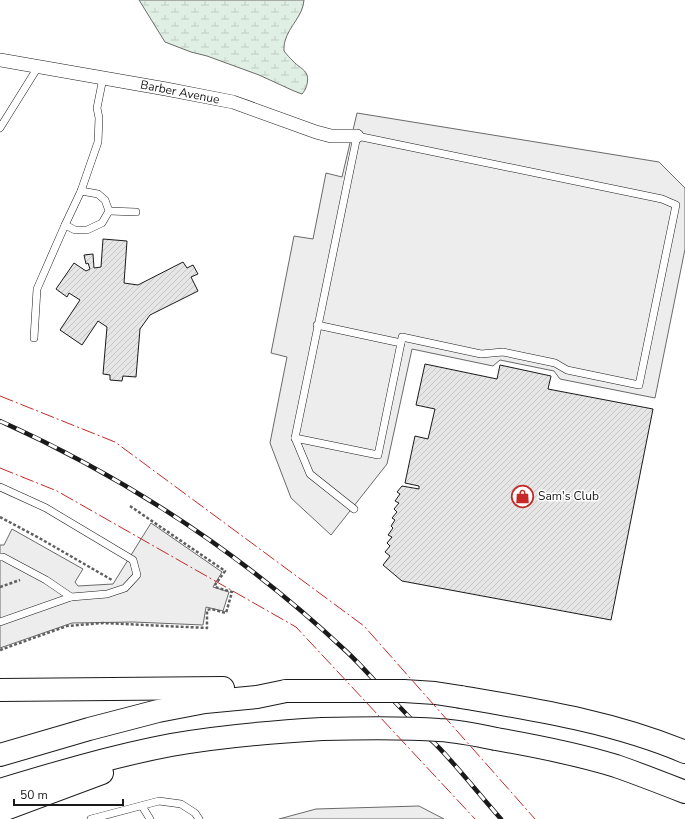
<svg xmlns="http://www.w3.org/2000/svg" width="685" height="819" viewBox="0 0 685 819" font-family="'Nunito Sans',sans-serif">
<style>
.wetland{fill:url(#wetland-marsh);stroke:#6a6a6a}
.parking{fill:#ededed;stroke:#6a6a6a}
.building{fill:url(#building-hatch);stroke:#1a1a1a}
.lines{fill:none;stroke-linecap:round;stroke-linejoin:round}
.lane-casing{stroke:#1a1a1a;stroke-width:8}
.street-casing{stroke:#1a1a1a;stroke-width:14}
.highway-casing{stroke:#1a1a1a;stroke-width:24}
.path{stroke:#5f5f5f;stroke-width:2.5;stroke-dasharray:3 2;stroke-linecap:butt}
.lane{stroke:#fff;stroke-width:7}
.street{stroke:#fff;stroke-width:13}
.highway{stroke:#fff;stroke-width:22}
.rail-casing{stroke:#1a1a1a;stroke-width:4.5}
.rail{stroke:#fff;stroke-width:3;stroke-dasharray:9;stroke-linecap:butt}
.highway-bridge-casing{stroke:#1a1a1a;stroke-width:24;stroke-linecap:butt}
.highway-bridge{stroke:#fff;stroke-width:22}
.power{stroke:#c62828;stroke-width:1;stroke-dasharray:14 3 2 3;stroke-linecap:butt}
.labels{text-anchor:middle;stroke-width:3;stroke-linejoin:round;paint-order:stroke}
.street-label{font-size:12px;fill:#1a1a1a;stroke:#fff}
.poi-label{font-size:12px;fill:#1a1a1a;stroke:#fff;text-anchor:start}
</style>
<defs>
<pattern id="wetland-marsh" width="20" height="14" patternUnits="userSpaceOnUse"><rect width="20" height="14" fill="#e0efe3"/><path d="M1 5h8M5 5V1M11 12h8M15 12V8" fill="none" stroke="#c0ccc2"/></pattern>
<pattern id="building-hatch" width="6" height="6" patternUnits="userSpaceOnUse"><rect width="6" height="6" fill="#e6e6e6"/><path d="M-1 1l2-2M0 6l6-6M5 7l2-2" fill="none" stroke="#c5c5c5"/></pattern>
</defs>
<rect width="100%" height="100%" fill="#fff"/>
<path class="wetland" d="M139,0H304C303,16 289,26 285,41C284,44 284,48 284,51C287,55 290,58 293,61C297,66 305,69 307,75C309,81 306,90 302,94L294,91L259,75L207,56L191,52L165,42Z"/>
<g class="parking">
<path d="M357,113L659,162L685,188V249L655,398L560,379L554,371L500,360L493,366L412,349L387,464L331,535L291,498L270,443L287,357L271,353L294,236L313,239L326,173L342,177Z"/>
<path d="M151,523L222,572L213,587L229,592L223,611L206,607L203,625L133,622L72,623L0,648V545H4L12,529L83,569L75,582L78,586L113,584Z"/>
<path d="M419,806L444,819H279L316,809Z"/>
</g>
<g class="building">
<path d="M103,239L127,241L124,283L138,285L183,262L187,268L193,265L198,274L191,277L198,291L150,315L140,329L136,377L123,376L122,381L110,380V375L103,374L107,327L98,321L82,345L60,330L80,300L69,293L67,297L56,289L74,263L86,271L90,269L88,263L86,264L84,255L93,254L94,268L101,267Z"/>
<path d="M425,364L497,379L500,365L551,376L548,389L653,409L611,620L402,581L383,565L390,556L385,552L390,546L387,543L392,537L388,535L393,528L391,526L395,520L392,518L397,512L394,509L399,503L395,501L400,494L397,492L402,486L419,489V486L405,483L415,436L428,439L435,409L416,405Z"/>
</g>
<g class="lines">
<defs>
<g id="lane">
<path d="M0,128L38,67"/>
<path d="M109,211L136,212"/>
<path d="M65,225L75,230H87L102,223L109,211L105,200L98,194L81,191"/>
<path d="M317,325L401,343L402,337L481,354L503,352L555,363L567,370L639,385L676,205L662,199L357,136L295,438L310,474L354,509"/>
<path d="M34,338L37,289L65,225L81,191L98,142L99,118L97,108L103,78"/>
<path d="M295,438L378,455L401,343"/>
<path d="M0,487L46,508L133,560L137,575L125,588L107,594L71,597"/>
<path d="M0,557H3L46,580L71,597L0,622"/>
<path d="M142,806L150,819"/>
<path d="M91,819L159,801L181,804L195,813L199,819"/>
</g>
<path id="street" d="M0,60L166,89L233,102L316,132L331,136H357"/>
<g id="highway">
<path d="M0,690L223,688"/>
<path d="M461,697C537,710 614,722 685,752"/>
<path d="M496,739C536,746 577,754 616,766C639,774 662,783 685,792"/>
<path d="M0,755L89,729L158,711L205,702L257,697L286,691"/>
<path d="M0,790C56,773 113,756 171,745C221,736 271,732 322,729"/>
<path d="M0,811L102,773"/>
</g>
</defs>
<use href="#lane" class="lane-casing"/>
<use href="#street" class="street-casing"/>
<use href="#highway" class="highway-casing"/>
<g class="path">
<path d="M0,517L41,539L112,580"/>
<path d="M0,587L20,580"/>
<path d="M0,650L67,626L103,623L207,628V610L211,609L226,613L232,592L215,587V585L225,571L130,506"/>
</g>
<use href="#lane" class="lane"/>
<use href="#street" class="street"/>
<use href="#highway" class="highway"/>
<defs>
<path id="rail" d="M0,421C127,478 245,556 347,652C360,664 372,678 385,692C400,707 415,723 430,739C438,746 445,754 452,762C469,781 484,800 501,819"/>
</defs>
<use href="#rail" class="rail-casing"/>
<use href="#rail" class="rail"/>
<defs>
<g id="highway-bridge">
<path d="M286,691H404L435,693L461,697"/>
<path d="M322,729C361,728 400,727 439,730C458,731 477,735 496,739"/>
</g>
</defs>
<use href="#highway-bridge" class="highway-bridge-casing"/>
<use href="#highway-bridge" class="highway-bridge"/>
<g class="power">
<path d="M0,396L115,442L364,626L535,819"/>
<path d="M0,468L57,491L296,627L475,819"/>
</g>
</g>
<defs>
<symbol id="shop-ring" viewBox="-11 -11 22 22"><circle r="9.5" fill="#fff" stroke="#c62828" stroke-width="1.5"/><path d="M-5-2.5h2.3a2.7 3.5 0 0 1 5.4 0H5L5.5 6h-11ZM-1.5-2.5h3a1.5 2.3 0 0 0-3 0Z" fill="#c62828"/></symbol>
</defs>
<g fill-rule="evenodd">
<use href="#shop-ring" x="510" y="484" width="25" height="25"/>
</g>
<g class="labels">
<g class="street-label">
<text transform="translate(180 92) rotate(11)" y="4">Barber Avenue</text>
</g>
<g class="poi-label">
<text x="538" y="500">Sam's Club</text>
</g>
</g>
<path d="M14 799v6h109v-6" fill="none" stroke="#1a1a1a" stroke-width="2"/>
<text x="20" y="799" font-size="12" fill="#1a1a1a" stroke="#ffffff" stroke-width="3" paint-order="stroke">50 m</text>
</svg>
